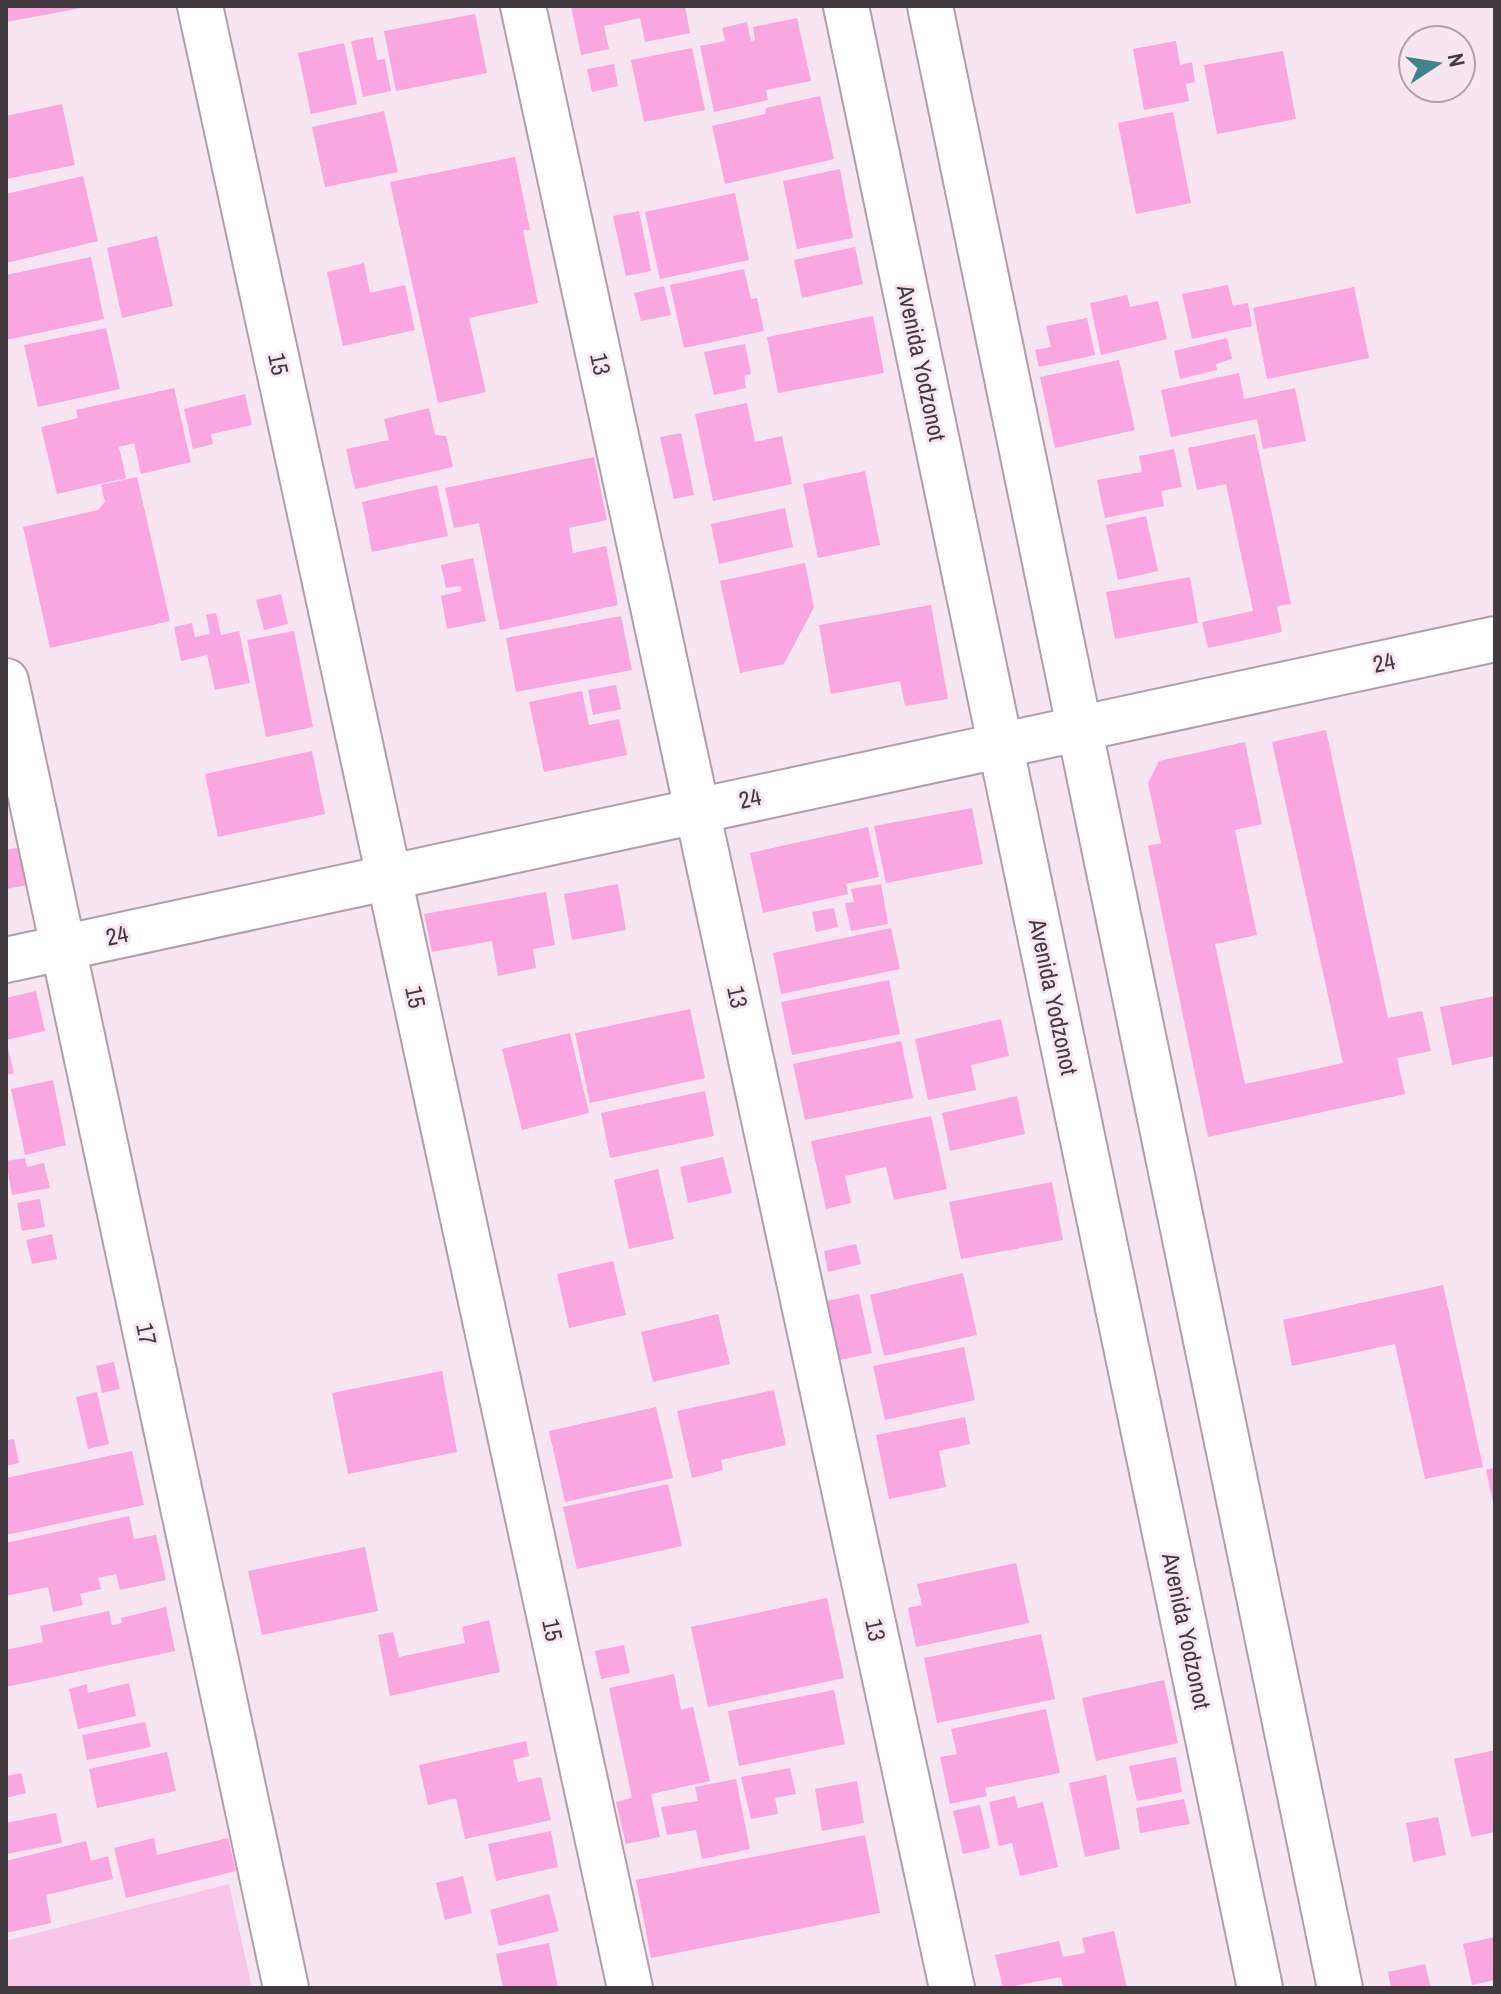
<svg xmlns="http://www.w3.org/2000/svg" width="1501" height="1994" viewBox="0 0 1501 1994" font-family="'Archivo Narrow',sans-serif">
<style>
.green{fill:#f7c6e8}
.building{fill:#f9a6e1}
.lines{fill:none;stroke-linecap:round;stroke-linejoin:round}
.street-casing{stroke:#af9faa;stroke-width:48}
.street{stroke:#fff;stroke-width:44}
.labels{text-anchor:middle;stroke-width:6;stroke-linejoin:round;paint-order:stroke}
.street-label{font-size:24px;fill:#413b3f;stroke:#f7e6f2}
</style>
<rect width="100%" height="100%" fill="#f7e6f2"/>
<path class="green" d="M229,1884L252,1988H6V1941Z"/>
<g class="building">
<path d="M6,6H87V7L6,22Z"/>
<path d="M571,6H685L690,33L645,42L640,18L604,26L609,49L581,55Z"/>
<path d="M475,14L487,73L396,91L384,31Z"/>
<path d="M797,18L811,81L766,90L768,100L714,112L700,46L725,41L722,28L747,22L751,41L755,40L753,27Z"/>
<path d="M373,37L377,60L385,59L391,91L363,97L351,41Z"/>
<path d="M1176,41L1180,65L1192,62L1195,82L1186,84L1189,101L1144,110L1133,49Z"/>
<path d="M344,43L357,104L311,114L298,53Z"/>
<path d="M692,48L705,110L644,122L631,60Z"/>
<path d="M1283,51L1296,119L1217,134L1204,65Z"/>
<path d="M614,64L618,86L592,92L587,69Z"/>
<path d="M820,96L834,159L725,184L712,126L765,114L766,108Z"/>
<path d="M62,104L75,165L6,179V116Z"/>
<path d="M384,111L398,172L325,187L312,127Z"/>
<path d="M1173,112L1191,203L1136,214L1118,123Z"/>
<path d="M515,157L530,230H523L538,303L469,318L486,392L438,403L390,182Z"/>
<path d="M840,169L853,238L797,249L783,181Z"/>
<path d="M83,176L98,241L6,263V194Z"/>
<path d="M735,193L749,260L660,279L645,212Z"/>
<path d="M639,211L651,271L626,276L613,216Z"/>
<path d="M157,236L173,306L122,318L107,248Z"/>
<path d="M855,247L863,284L802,298L794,260Z"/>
<path d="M91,257L104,319L6,340V275Z"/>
<path d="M364,263L370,293L405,285L415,330L343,346L327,272Z"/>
<path d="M744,269L751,299L757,298L764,331L684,348L670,285Z"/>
<path d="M1228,285L1233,306L1248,303L1252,326L1192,339L1182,294Z"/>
<path d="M664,286L671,315L641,321L634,293Z"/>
<path d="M1354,287L1369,358L1267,379L1253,308Z"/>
<path d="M1127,295L1130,307L1158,301L1167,339L1101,355L1090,303Z"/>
<path d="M873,316L884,373L778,393L767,337Z"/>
<path d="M1087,318L1095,355L1039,367L1035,350L1051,347L1046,326Z"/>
<path d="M106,328L120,389L38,407L24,345Z"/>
<path d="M1227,338L1232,359L1216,364L1217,370L1180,379L1174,351Z"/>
<path d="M745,344L751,374L744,376L746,388L714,395L704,352Z"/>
<path d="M1119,360L1135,430L1055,448L1040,377Z"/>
<path d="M1239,373L1244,399L1295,388L1306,441L1263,449L1257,419L1171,437L1161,390Z"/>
<path d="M174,388L191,462L141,474L134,443L119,447L126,478L57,494L41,427L78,418L76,410Z"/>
<path d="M245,394L252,425L211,434L213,444L193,449L184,409Z"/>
<path d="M747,403L755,442L782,436L792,484L713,501L695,414Z"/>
<path d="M429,408L435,435L446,436L453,467L355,489L346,449L389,440L384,419Z"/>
<path d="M681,433L694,495L674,499L660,437Z"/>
<path d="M1255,434L1291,604L1277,606L1282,632L1208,648L1202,622L1253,611L1226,484L1197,490L1188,448Z"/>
<path d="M1174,449L1182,487L1161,491L1164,506L1105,518L1097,480L1142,472L1139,456Z"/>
<path d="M594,457L607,520L569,528L573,553L606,546L618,605L500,630L479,523L454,528L445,488Z"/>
<path d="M865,471L880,545L818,558L803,484Z"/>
<path d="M137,477L170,621L50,648L23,527L98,510L105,502L101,485Z"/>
<path d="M437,485L448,536L372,552L362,502Z"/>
<path d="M785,508L793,547L719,564L711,524Z"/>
<path d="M1146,516L1158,571L1118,580L1106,525Z"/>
<path d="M473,558L486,621L447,629L441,596L462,591L461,586L446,588L441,565Z"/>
<path d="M805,563L814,607L784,664L740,673L720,581Z"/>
<path d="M1190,577L1198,623L1115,639L1106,592Z"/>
<path d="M281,594L288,624L264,630L256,600Z"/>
<path d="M931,605L948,699L905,706L900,681L831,694L819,625Z"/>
<path d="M216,613L221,635L239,631L250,683L215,690L207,655L181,661L174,627L192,623L195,637L210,634L206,615Z"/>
<path d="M621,616L632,670L516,692L506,638Z"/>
<path d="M294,631L313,727L266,737L247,640Z"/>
<path d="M616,685L621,709L593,715L588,690Z"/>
<path d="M582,691L589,725L619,719L627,755L544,772L529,702Z"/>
<path d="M1326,730L1388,1018L1422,1011L1431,1051L1397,1058L1405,1094L1208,1137L1148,846L1161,843L1148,783L1159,761L1245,742L1262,824L1235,830L1257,935L1215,944L1245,1084L1343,1063L1272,742Z"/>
<path d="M312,751L325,814L218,837L205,774Z"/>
<path d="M972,808L983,864L886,883L874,826Z"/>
<path d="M868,827L879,877L846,884L848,894L763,913L750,853Z"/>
<path d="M21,847L28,885L6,889V850Z"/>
<path d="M618,884L626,930L572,940L564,894Z"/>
<path d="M881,884L888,924L851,931L845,903L854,902L851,889Z"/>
<path d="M546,892L555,945L533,949L536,968L498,976L492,941L432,952L424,914Z"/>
<path d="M834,908L838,927L816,932L812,912Z"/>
<path d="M891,928L900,969L781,994L773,953Z"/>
<path d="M889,980L900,1034L792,1055L781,1002Z"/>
<path d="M36,991L45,1031L6,1040V998Z"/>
<path d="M1495,996V1056L1452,1065L1440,1007Z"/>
<path d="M690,1009L705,1078L590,1103L575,1033Z"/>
<path d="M1001,1019L1009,1056L971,1065L976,1090L928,1100L915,1039Z"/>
<path d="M570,1033L589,1113L522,1130L502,1049Z"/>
<path d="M6,1041L14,1073L6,1075Z"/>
<path d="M901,1041L913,1098L805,1120L793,1064Z"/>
<path d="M53,1080L66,1145L25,1155L11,1089Z"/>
<path d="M705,1091L714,1136L610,1158L601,1113Z"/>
<path d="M1017,1096L1025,1134L950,1151L942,1113Z"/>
<path d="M931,1116L947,1189L894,1200L886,1167L845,1176L851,1203L826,1209L811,1141Z"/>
<path d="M723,1157L732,1193L688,1203L680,1167Z"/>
<path d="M25,1158L27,1167L44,1163L50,1188L12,1195L6,1161Z"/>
<path d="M658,1169L674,1239L629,1249L614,1180Z"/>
<path d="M1052,1182L1063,1240L961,1259L949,1202Z"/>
<path d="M40,1199L45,1227L22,1231L17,1203Z"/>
<path d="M52,1234L57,1259L32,1264L26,1240Z"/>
<path d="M856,1244L861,1264L828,1272L824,1251Z"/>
<path d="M613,1261L626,1315L569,1328L557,1274Z"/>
<path d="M963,1273L977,1335L884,1356L870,1295Z"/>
<path d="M1443,1285L1483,1467L1425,1479L1395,1344L1292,1366L1283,1320Z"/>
<path d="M859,1294L872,1353L840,1360L827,1301Z"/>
<path d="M718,1314L730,1364L653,1382L641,1332Z"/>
<path d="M964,1347L975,1400L885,1420L873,1366Z"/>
<path d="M114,1362L120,1389L102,1393L96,1366Z"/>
<path d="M442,1371L457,1452L348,1474L332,1393Z"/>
<path d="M774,1390L786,1445L721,1460L723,1470L692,1478L677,1411Z"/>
<path d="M97,1392L109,1444L88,1449L76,1397Z"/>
<path d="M656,1407L673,1478L565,1502L549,1431Z"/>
<path d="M965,1417L970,1444L939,1451L946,1487L889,1499L876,1435Z"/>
<path d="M14,1439L19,1463L6,1466V1440Z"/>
<path d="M132,1451L144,1505L6,1535V1478Z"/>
<path d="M1495,1468V1506H1494L1486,1470Z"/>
<path d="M668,1484L682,1546L577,1569L563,1507Z"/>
<path d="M129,1516L134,1539L156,1535L166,1580L120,1590L116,1574L98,1578L101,1589L80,1594L83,1605L53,1612L48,1587L6,1596V1543Z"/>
<path d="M365,1547L378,1611L262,1635L248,1571Z"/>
<path d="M1016,1563L1029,1623L916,1647L908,1608L922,1605L917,1584Z"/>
<path d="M827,1598L844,1678L708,1707L691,1627Z"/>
<path d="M166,1607L175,1651L6,1687V1650L43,1642L40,1626L109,1611L112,1625L122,1623L121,1618Z"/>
<path d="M489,1620L500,1672L390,1696L378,1635L393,1632L399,1657L465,1643L462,1627Z"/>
<path d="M1041,1634L1055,1699L937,1723L924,1658Z"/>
<path d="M624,1645L630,1673L601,1679L595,1651Z"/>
<path d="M674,1674L681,1710L693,1707L710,1781L651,1794L660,1837L626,1844L616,1802L632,1798L609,1688Z"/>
<path d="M1164,1680L1178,1743L1096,1761L1082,1698Z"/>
<path d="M129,1683L136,1716L78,1729L69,1689L87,1684L88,1693Z"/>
<path d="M834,1690L845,1744L739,1766L728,1711Z"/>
<path d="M1046,1709L1060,1773L985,1788L987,1796L950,1804L940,1757L957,1754L951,1729Z"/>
<path d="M145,1722L151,1747L87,1760L82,1735Z"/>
<path d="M526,1741L529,1756L513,1760L518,1782L541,1777L551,1820L465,1839L456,1798L428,1805L419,1765Z"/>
<path d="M1495,1750V1832L1471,1837L1454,1759Z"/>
<path d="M167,1752L176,1791L97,1808L89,1769Z"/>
<path d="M1176,1757L1182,1792L1137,1801L1129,1766Z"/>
<path d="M790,1768L796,1794L775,1798L778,1814L751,1819L741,1777Z"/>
<path d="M21,1773L26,1793L6,1798V1776Z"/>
<path d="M1106,1775L1120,1849L1085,1857L1069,1783Z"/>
<path d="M736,1779L750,1849L702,1859L696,1830L667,1835L661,1807L698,1801L695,1787Z"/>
<path d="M857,1781L864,1823L822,1831L815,1789Z"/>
<path d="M1015,1796L1018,1808L1043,1802L1058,1867L1020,1876L1012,1843L999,1846L989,1802Z"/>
<path d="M1184,1799L1190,1824L1140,1833L1136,1808Z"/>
<path d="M980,1805L990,1848L963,1854L953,1811Z"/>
<path d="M56,1813L62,1843L6,1854V1823Z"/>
<path d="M1438,1817L1446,1855L1413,1862L1406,1823Z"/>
<path d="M551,1831L558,1867L496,1881L488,1844Z"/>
<path d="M865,1835L880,1913L651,1958L636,1880Z"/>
<path d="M154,1838L157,1855L228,1838L236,1871L126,1898L114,1848Z"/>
<path d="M86,1841L91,1861L108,1856L113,1879L46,1895L51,1923L6,1933V1861Z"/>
<path d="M463,1876L472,1913L445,1920L436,1883Z"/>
<path d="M549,1894L559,1931L499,1946L490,1910Z"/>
<path d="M1114,1931L1127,1988H1063L1061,1977L1003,1988L995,1955L1059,1941L1063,1957L1085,1953L1082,1938Z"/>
<path d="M1495,1937V1980L1472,1985L1463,1944Z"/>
<path d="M549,1943L558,1988H503L496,1954Z"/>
<path d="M1425,1964L1431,1988H1391L1388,1972Z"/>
</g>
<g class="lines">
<defs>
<g id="street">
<path d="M200,6L630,1988"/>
<path d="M523,6L952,1988"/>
<path d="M846,6L1260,1988"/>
<path d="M930,6L1340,1988"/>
<path d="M6,681L286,1988"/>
<path d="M6,960L1495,639"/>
</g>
</defs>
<use href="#street" class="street-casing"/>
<use href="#street" class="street"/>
</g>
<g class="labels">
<g class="street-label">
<text transform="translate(921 363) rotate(78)" y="8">Avenida Yodzonot</text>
<text transform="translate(278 364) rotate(78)" y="8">15</text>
<text transform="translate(600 364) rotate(78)" y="8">13</text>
<text transform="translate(1384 663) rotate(-12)" y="8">24</text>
<text transform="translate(750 799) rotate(-12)" y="8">24</text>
<text transform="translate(117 936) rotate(-12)" y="8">24</text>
<text transform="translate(415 997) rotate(78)" y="8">15</text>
<text transform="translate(737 997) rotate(78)" y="8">13</text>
<text transform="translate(1053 997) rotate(78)" y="8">Avenida Yodzonot</text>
<text transform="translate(146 1334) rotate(78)" y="8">17</text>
<text transform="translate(552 1630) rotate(78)" y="8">15</text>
<text transform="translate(875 1630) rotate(78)" y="8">13</text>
<text transform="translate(1186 1631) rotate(78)" y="8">Avenida Yodzonot</text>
</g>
</g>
<rect width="1501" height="1994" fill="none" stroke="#413b3f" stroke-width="16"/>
<g transform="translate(1437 64) rotate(78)"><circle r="38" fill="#f7e6f2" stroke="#aea2aa" stroke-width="2"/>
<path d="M0-6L14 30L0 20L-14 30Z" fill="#3e848e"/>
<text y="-12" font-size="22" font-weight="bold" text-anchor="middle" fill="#413b3f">N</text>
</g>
</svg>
